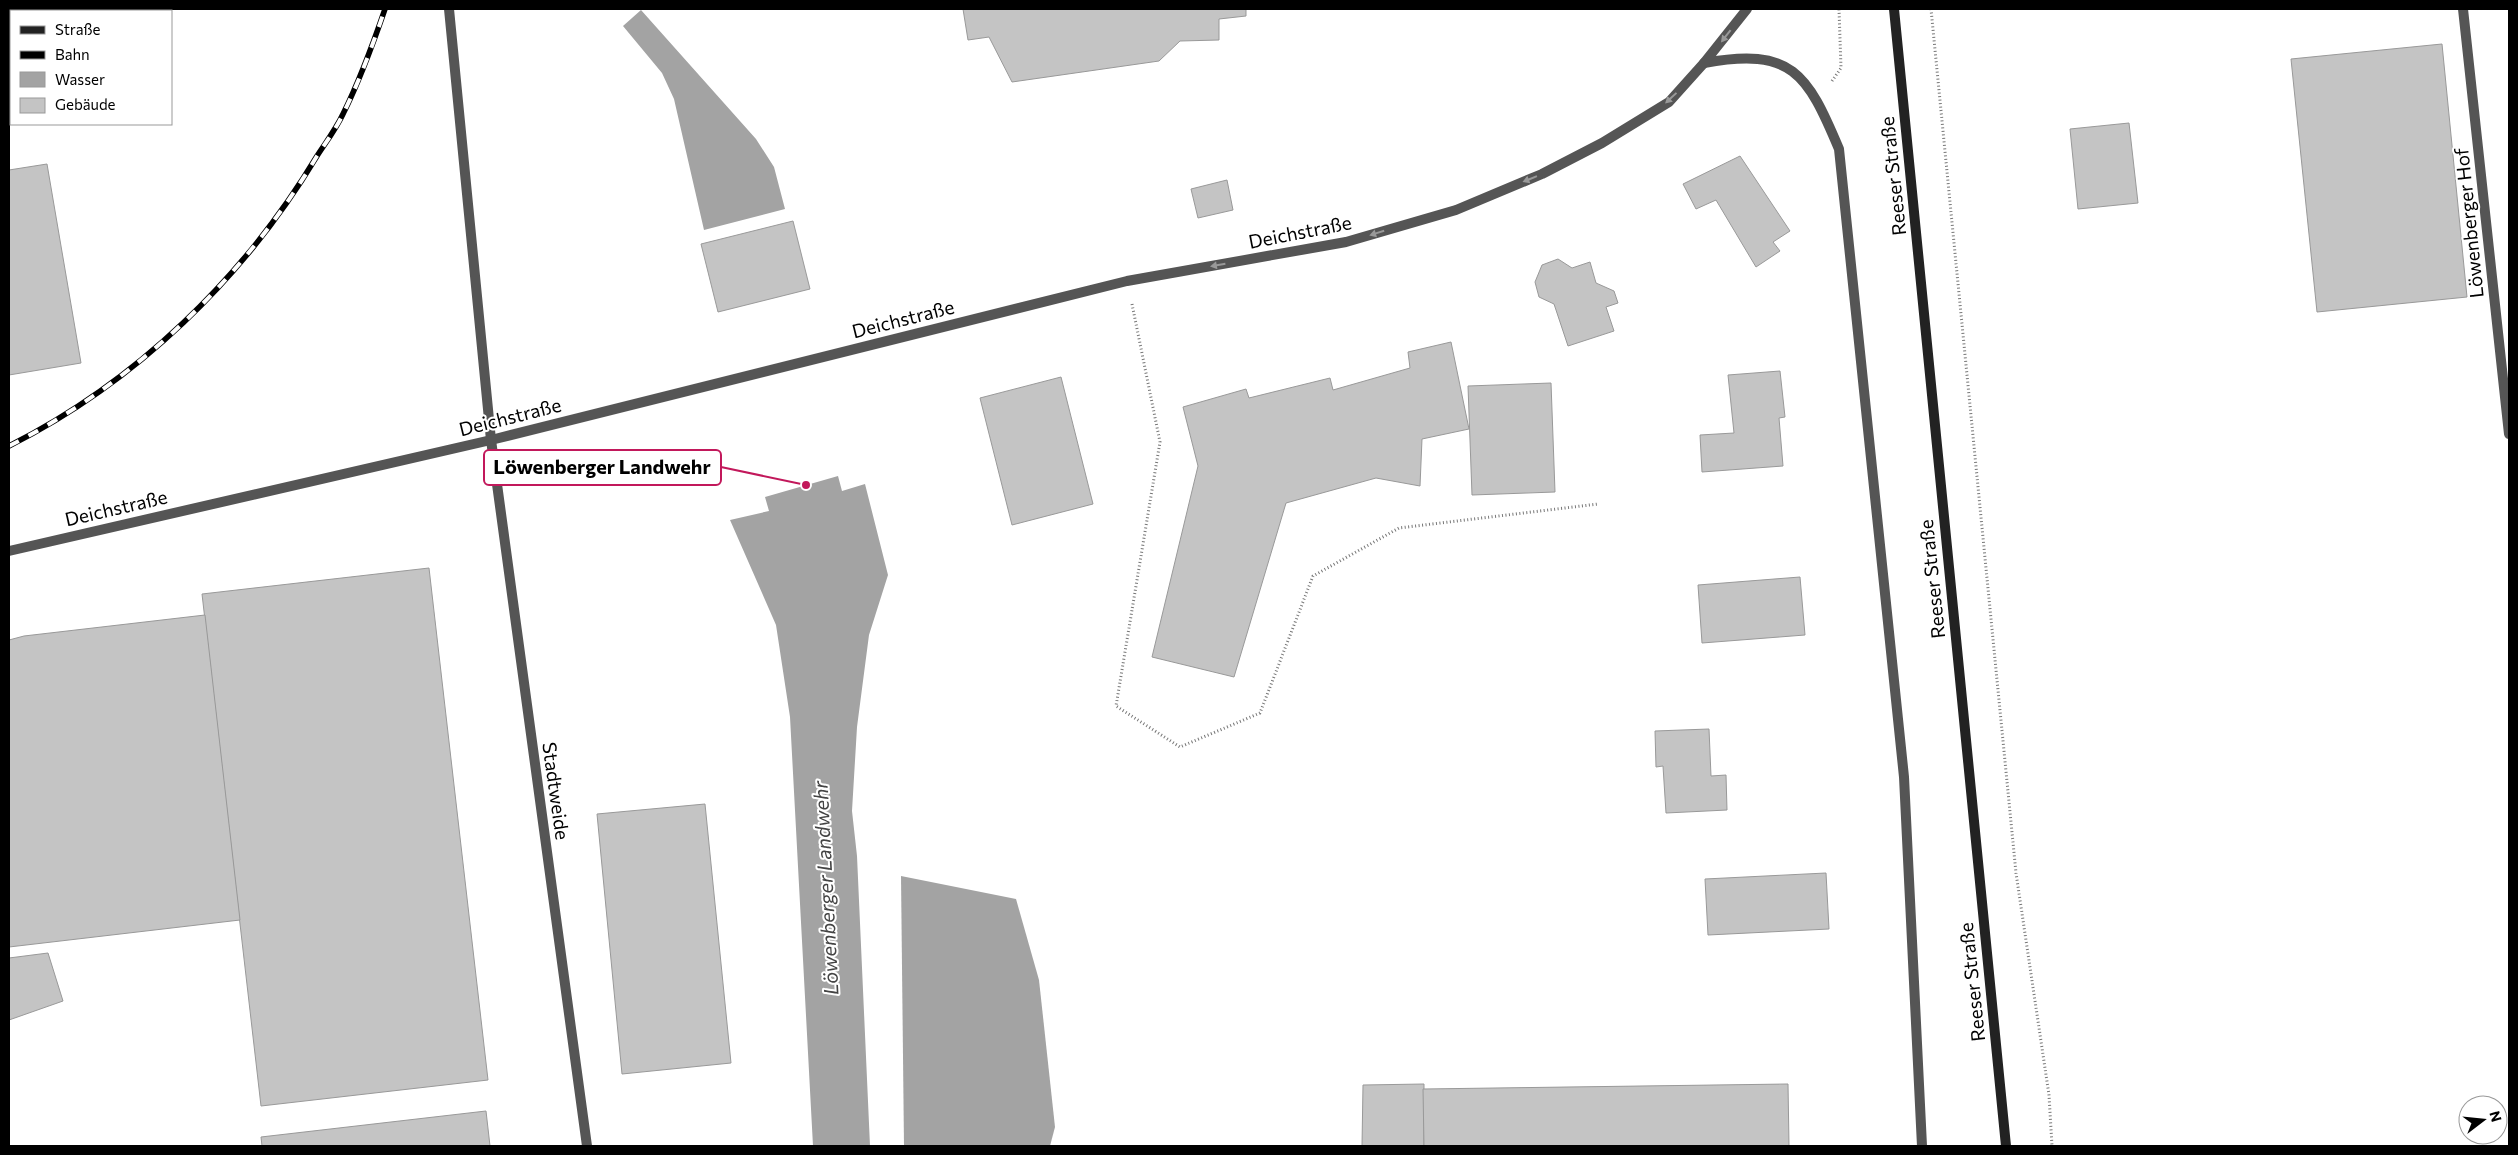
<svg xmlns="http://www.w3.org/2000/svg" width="2518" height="1155" viewBox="0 0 2518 1155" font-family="Commissioner,sans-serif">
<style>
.water{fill:#a3a3a3}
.building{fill:#c4c4c4;stroke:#999}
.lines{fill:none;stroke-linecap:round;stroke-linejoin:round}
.path{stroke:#777;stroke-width:3;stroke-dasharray:1 2.5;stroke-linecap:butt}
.service{stroke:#555;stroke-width:10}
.minor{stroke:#555;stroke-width:10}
.secondary{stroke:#222;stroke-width:10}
.rail-casing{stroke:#000;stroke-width:5.5}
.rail{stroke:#fff;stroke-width:4;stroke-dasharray:11;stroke-linecap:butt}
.oneway{fill:#999}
.labels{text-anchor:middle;stroke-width:4;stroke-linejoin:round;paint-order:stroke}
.street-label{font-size:19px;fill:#000;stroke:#fff}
.water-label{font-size:20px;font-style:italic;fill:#444;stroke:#fff}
.leader{fill:none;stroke:#c2185b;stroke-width:2}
.callout-dot{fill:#c2185b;stroke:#fff;stroke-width:2}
.callout{fill:#fff;stroke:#c2185b;stroke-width:2}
.callout-label{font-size:20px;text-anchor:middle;font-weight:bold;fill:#000}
</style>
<rect width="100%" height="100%" fill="#fff"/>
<g class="water">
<path d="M641,10L756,139L774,167L785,209L704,230L674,99L662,73L623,26Z"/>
<path d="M838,476L842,491L865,484L888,575L869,635L857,727L852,811L857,856L870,1146H813L790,717L776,625L730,520L769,511L765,497Z"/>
<path d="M901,876L1016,899L1039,980L1055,1127L1050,1146H904Z"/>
</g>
<g class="building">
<path d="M963,9H1246V16L1219,19V40L1180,41L1159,61L1012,82L989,37L968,40Z"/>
<path d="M2442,44L2467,297L2317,312L2291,59Z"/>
<path d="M2129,123L2138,203L2078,209L2070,129Z"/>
<path d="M1740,156L1790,231L1773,242L1780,251L1756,267L1716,200L1696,209L1683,184Z"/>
<path d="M47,164L81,363L9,375V170Z"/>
<path d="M1227,180L1233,210L1198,218L1191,189Z"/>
<path d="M793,221L810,289L718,312L701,244Z"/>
<path d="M1558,259L1572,268L1590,262L1596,283L1614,291L1618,303L1606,307L1614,331L1568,346L1554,304L1539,297L1535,282L1542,265Z"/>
<path d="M1451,342L1469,429L1422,439L1420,486L1376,478L1286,503L1234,677L1152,657L1198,466L1183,407L1246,389L1249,398L1330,378L1333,390L1410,368L1408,352Z"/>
<path d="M1780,371L1785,417L1779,418L1783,466L1702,472L1700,435L1734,433L1728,375Z"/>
<path d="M1061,377L1093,504L1012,525L980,398Z"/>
<path d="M1551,383L1555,492L1472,495L1468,386Z"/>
<path d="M429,568L488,1080L261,1106L202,594Z"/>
<path d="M1800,577L1805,635L1702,643L1698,585Z"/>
<path d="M205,615L240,920L9,947V640L24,636Z"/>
<path d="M1709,729L1711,776L1726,775L1727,810L1666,813L1663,766L1656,767L1655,731Z"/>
<path d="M705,804L731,1063L622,1074L597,814Z"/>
<path d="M1826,873L1829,929L1708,935L1705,879Z"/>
<path d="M48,953L63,1001L9,1020V958Z"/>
<path d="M1424,1084V1146H1362L1363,1085Z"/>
<path d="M1788,1084L1789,1146H1424L1423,1089Z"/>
<path d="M486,1111L490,1146H262L261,1137Z"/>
</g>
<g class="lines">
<g class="path">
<path d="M1931,9L2016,873L2049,1095L2052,1146"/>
<path d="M1832,81L1841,68L1839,9"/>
<path d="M1132,304L1160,442L1116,706L1180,747L1260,713L1313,576L1399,528L1598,504"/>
</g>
<path class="service" d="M1704,63C1792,47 1807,73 1839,149L1904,777L1922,1146"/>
<g class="minor">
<path d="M449,9L491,440L587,1146"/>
<path d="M2463,9L2509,434"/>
<path d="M9,551L491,440L1127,281L1346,242L1456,210L1542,174L1602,143L1669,102L1704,63L1747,9"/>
</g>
<path class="secondary" d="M1894,9L2006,1146"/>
<defs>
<path id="rail" d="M9,446C136,382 244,278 317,156C326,142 336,129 343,114C360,80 373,44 385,9"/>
</defs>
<use href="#rail" class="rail-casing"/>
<use href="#rail" class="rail"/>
</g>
<defs><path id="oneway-solid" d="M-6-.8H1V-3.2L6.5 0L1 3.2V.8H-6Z" transform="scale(1.25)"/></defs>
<g class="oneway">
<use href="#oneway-solid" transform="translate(1726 36) rotate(128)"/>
<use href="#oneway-solid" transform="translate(1671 98) rotate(137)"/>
<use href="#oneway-solid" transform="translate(1530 179) rotate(158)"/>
<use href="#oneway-solid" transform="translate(1377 233) rotate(163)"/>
<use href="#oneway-solid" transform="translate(1218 265) rotate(170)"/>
</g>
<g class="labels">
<g class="street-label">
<text transform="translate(1893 176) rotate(-96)" y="7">Reeser Straße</text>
<text transform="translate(2469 223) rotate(-96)" y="7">Löwenberger Hof</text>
<text transform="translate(1300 232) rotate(-11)" y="7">Deichstraße</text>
<text transform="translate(903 319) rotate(-14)" y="7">Deichstraße</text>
<text transform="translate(510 417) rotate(-14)" y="7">Deichstraße</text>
<text transform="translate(116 508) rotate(-13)" y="7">Deichstraße</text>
<text transform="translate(1932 579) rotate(-96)" y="7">Reeser Straße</text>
<text transform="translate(556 791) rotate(82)" y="7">Stadtweide</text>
<text transform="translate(1972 982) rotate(-96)" y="7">Reeser Straße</text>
</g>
<g class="water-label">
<text transform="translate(826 888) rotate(-93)" y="7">Löwenberger Landwehr</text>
</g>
</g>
<path class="leader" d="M806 485L721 467"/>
<circle class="callout-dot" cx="806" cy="485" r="5"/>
<rect class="callout" x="484" y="450" width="237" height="35" rx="5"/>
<g class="callout-label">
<text x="602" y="474">Löwenberger Landwehr</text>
</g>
<rect width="2518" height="1155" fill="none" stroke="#000000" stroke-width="20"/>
<rect x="10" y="10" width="162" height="115" fill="#ffffff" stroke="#999999"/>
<rect x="20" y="26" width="25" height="8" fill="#222222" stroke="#999999"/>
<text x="55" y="35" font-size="15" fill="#000000">Straße</text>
<rect x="20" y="51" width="25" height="8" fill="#000000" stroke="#999999"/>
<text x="55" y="60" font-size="15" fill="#000000">Bahn</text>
<rect x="20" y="72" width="25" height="15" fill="#a3a3a3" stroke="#999999"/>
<text x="55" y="85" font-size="15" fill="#000000">Wasser</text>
<rect x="20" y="98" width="25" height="15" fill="#c4c4c4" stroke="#999999"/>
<text x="55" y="110" font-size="15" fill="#000000">Gebäude</text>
<g transform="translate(2483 1120) rotate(74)"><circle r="24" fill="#ffffff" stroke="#999999"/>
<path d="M0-4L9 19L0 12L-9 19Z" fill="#000000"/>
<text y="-8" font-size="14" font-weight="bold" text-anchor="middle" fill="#000000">N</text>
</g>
</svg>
